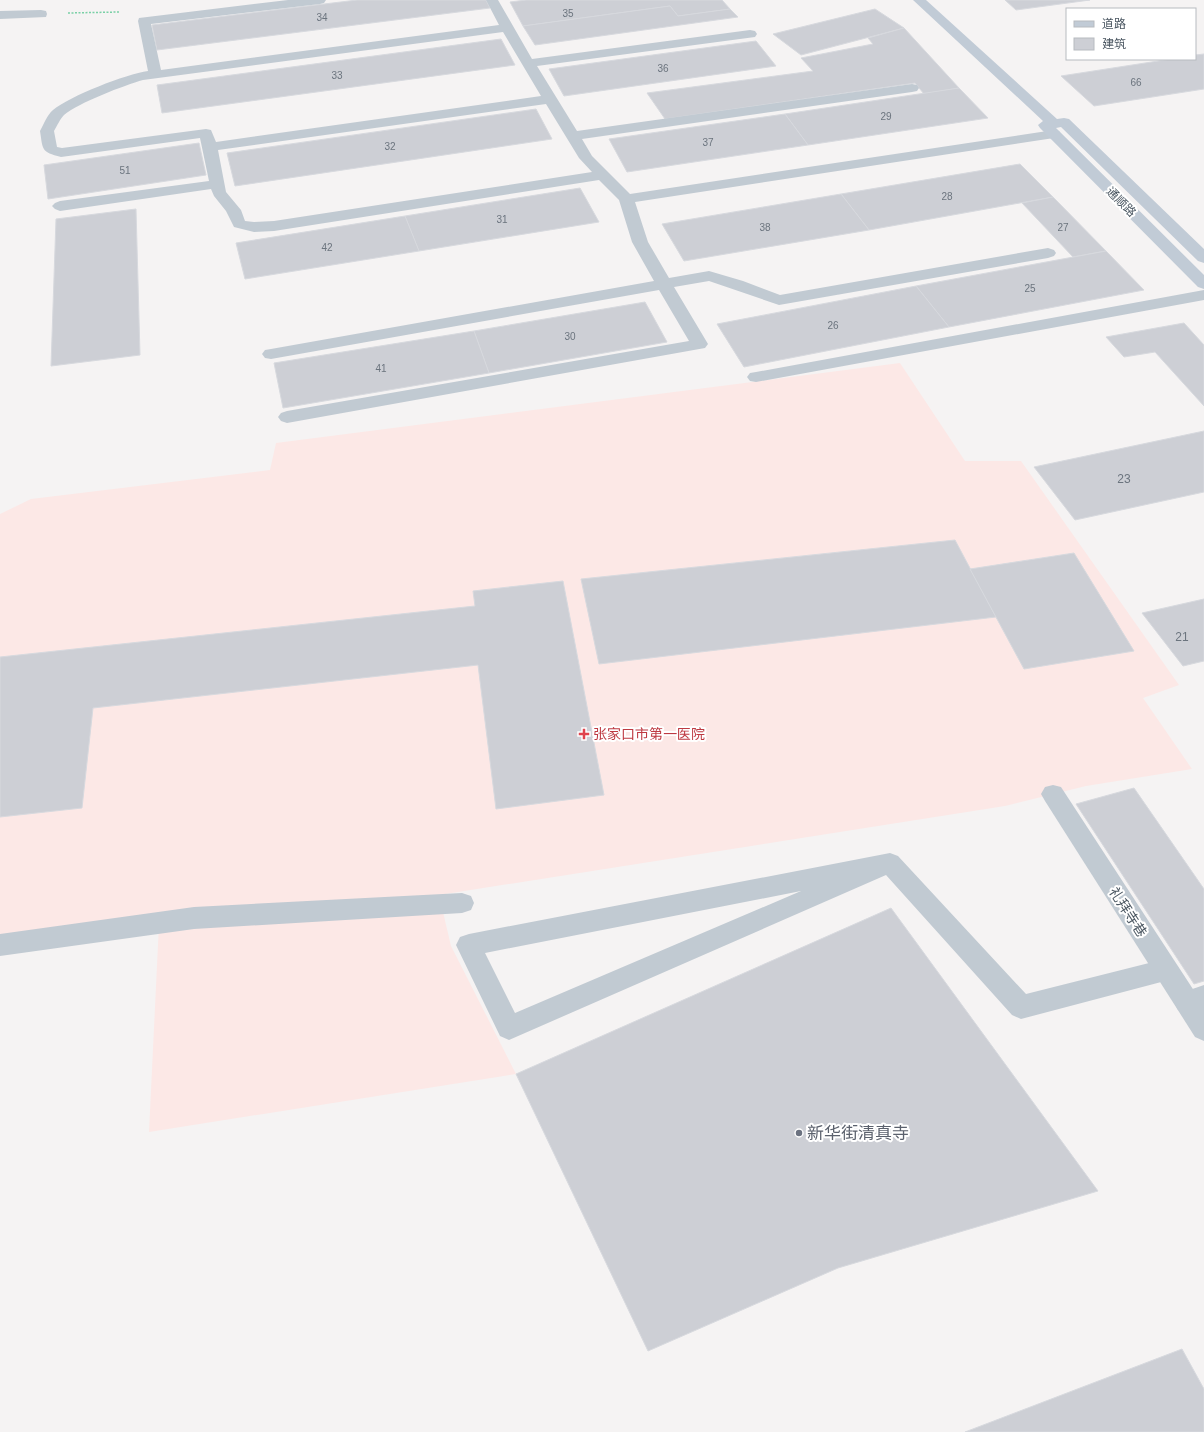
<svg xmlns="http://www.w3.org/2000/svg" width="1204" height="1432" viewBox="0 0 1204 1432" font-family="Arial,'Noto Sans SC',sans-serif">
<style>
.medical{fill:#fce8e6}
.building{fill:#cdcfd5;stroke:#d7d9de}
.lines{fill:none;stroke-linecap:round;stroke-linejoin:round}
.path{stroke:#7ad0a6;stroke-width:1.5;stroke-dasharray:2 1.5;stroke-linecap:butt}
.lane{fill:#c1cad2;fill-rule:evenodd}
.street{fill:#c1cad2;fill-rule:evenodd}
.secondary{fill:#c1cbd6;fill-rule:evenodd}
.health-dot{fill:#e0444e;stroke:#fff;stroke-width:1.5}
.worship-dot{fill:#6b7280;stroke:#fff;stroke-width:1.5}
.labels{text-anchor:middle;stroke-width:4;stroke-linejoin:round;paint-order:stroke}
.far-number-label{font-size:10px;fill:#6b747e}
.far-street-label{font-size:12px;fill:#4a5661;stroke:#fff}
.number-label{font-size:12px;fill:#6b747e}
.health-label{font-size:14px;fill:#be3a42;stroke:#fff;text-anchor:start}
.street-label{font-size:14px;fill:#4a5661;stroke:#fff}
.near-worship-label{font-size:17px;fill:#5b616d;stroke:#fff;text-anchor:start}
</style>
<rect width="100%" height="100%" fill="#f5f3f3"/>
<path class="medical" d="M900,363L965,461H1021L1179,685L1143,698L1192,769L1086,786L1005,806L439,895L451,946L516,1074L149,1132L159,924L0,943V514L31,499L270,470L276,443Z"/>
<g class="building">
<path d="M357,0H486L490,8L157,50L152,25Z"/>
<path d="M526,0H722L730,9L678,16L670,6L523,26L510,2Z"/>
<path d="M1005,0H1090L1016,10Z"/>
<path d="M670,6L678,16L730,9L738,17L535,45L523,26Z"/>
<path d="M875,9L904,28L801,55L773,34Z"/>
<path d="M904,28L959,88L924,94L915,83L665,119L647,93L813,71L801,58L873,44L868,38Z"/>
<path d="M501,39L515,65L162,113L157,85Z"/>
<path d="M756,41L776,66L564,96L549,69Z"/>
<path d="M1204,54V89L1094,106L1061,76L1171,59H1195V55Z"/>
<path d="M959,88L988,118L808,145L785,114Z"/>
<path d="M536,109L552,139L235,186L227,153Z"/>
<path d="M785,114L808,145L627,172L609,139Z"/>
<path d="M199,143L206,175L48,199L44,165Z"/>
<path d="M1020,164L1053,197L869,230L841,194Z"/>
<path d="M580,188L599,222L419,251L405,216Z"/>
<path d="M841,194L869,230L684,261L662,224Z"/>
<path d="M1053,197L1106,251L1073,257L1022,203Z"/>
<path d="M136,209L140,355L51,366L56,219Z"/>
<path d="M405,216L419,251L245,279L236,243Z"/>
<path d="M1106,251L1144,290L949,327L916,286Z"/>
<path d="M916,286L949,327L744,367L717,324Z"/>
<path d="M645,302L667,342L489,373L474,331Z"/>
<path d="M1184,323L1204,345V406L1155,352L1124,357L1106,337Z"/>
<path d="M474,331L489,373L283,408L274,363Z"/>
<path d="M1204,431V492L1075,520L1034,467Z"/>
<path d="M955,540L996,617L599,664L581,579Z"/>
<path d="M1074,553L1134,651L1024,669L970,569Z"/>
<path d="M563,581L604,795L496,809L478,665L93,708L82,808L0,817V657L475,606L473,591Z"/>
<path d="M1204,599V661L1183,666L1142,613Z"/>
<path d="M1134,788L1204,889V981L1194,984L1076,804Z"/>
<path d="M891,908L1098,1191L838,1268L648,1351L516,1074Z"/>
<path d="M1182,1349L1204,1389V1432H965Z"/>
</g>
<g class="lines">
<path class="path" d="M68,13L119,12"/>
<g class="lane">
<path d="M41,10L46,11L47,14L46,17L0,19V11Z"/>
<path d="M890,853L898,856L1026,994L1165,959L1174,962L1178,970L1174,978L1165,981L1021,1019L1012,1015L886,875L509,1040L500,1036L456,945L460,937L469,934ZM801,891L515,1013L485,953Z"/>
<path d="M1204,985V1007L1187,1014L1178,1010L1174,1002L1178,994Z"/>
</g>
<g class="street">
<path d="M288,0H326L324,3L320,4L151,24L161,70L499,25L486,0H498L532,59L750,30L755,31L757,34L755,37L537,66L577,131L912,84L917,85L919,88L917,91L912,92L582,139L592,156L630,194L1054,130L1059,131L1061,134L1059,137L1054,138L635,202L648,242L669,278L709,271L743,281L780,295L1048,248L1054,250L1056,253L1054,256L1048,258L779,305L709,281L674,287L708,344L705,348L287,423L281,421L278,417L281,413L287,411L689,341L659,290L271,359L265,358L262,354L265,350L271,349L654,281L632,242L619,200L599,180L274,231L254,232L234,227L226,211L214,196L211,189L60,211L55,209L52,206L55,203L60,201L209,181L200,138L61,157C41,152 43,150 40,131C44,124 47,115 53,110C70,96 126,74 148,71L138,21L139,18ZM503,32L541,96L216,142L211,130L206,129L62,148L57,147L54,131C57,126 60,119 64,115C78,103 125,85 143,80ZM546,104L579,158L592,172L274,221L254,222L245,221L241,210L226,192L218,150Z"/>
<path d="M1204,290V300L756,382L750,381L747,377L750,373L756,372Z"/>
<path d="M1053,785L1061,787L1204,1006V1041L1195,1037L1045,801L1041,794L1045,787Z"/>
<path d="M462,893L471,896L474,903L471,910L462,913L194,929L0,956V934L194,907Z"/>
</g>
<path class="secondary" d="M913,0H926L1057,119L1064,118L1069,119L1204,249V263L1198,261L1061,127L1056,128L1204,275V289L1198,287L1040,128L1038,125L1043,121Z"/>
</g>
<path class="health-dot" d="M582 728h4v4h4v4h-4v4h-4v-4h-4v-4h4z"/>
<circle class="worship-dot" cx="799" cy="1133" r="4"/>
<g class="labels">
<g class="far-number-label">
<text x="568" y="17">35</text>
<text x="322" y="21">34</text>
<text x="663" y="72">36</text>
<text x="337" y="79">33</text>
<text x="1136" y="86">66</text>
<text x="886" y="120">29</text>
<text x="708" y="146">37</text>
<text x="390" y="150">32</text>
<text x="125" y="174">51</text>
<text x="947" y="200">28</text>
<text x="502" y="223">31</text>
<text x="765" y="231">38</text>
<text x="1063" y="231">27</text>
<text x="327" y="251">42</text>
<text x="1030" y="292">25</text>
<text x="833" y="329">26</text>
<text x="570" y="340">30</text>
<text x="381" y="372">41</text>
</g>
<g class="far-street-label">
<text transform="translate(1121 202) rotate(45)" y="4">通顺路</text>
</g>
<g class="number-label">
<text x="1124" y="483">23</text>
<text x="1182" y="641">21</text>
</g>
<g class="health-label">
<text x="593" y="739">张家口市第一医院</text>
</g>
<g class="street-label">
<text transform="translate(1128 912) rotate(57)" y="5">礼拜寺巷</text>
</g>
<g class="near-worship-label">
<text x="807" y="1139">新华街清真寺</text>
</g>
</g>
<rect x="1066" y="8" width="130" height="52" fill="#ffffff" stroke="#b7bbc0"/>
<rect x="1074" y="21" width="20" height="6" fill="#c1cbd6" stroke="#b7bbc0"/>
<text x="1102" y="28" font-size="12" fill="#4a5661">道路</text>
<rect x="1074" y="38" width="20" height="12" fill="#cdcfd5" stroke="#b7bbc0"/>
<text x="1102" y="48" font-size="12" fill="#4a5661">建筑</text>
</svg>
